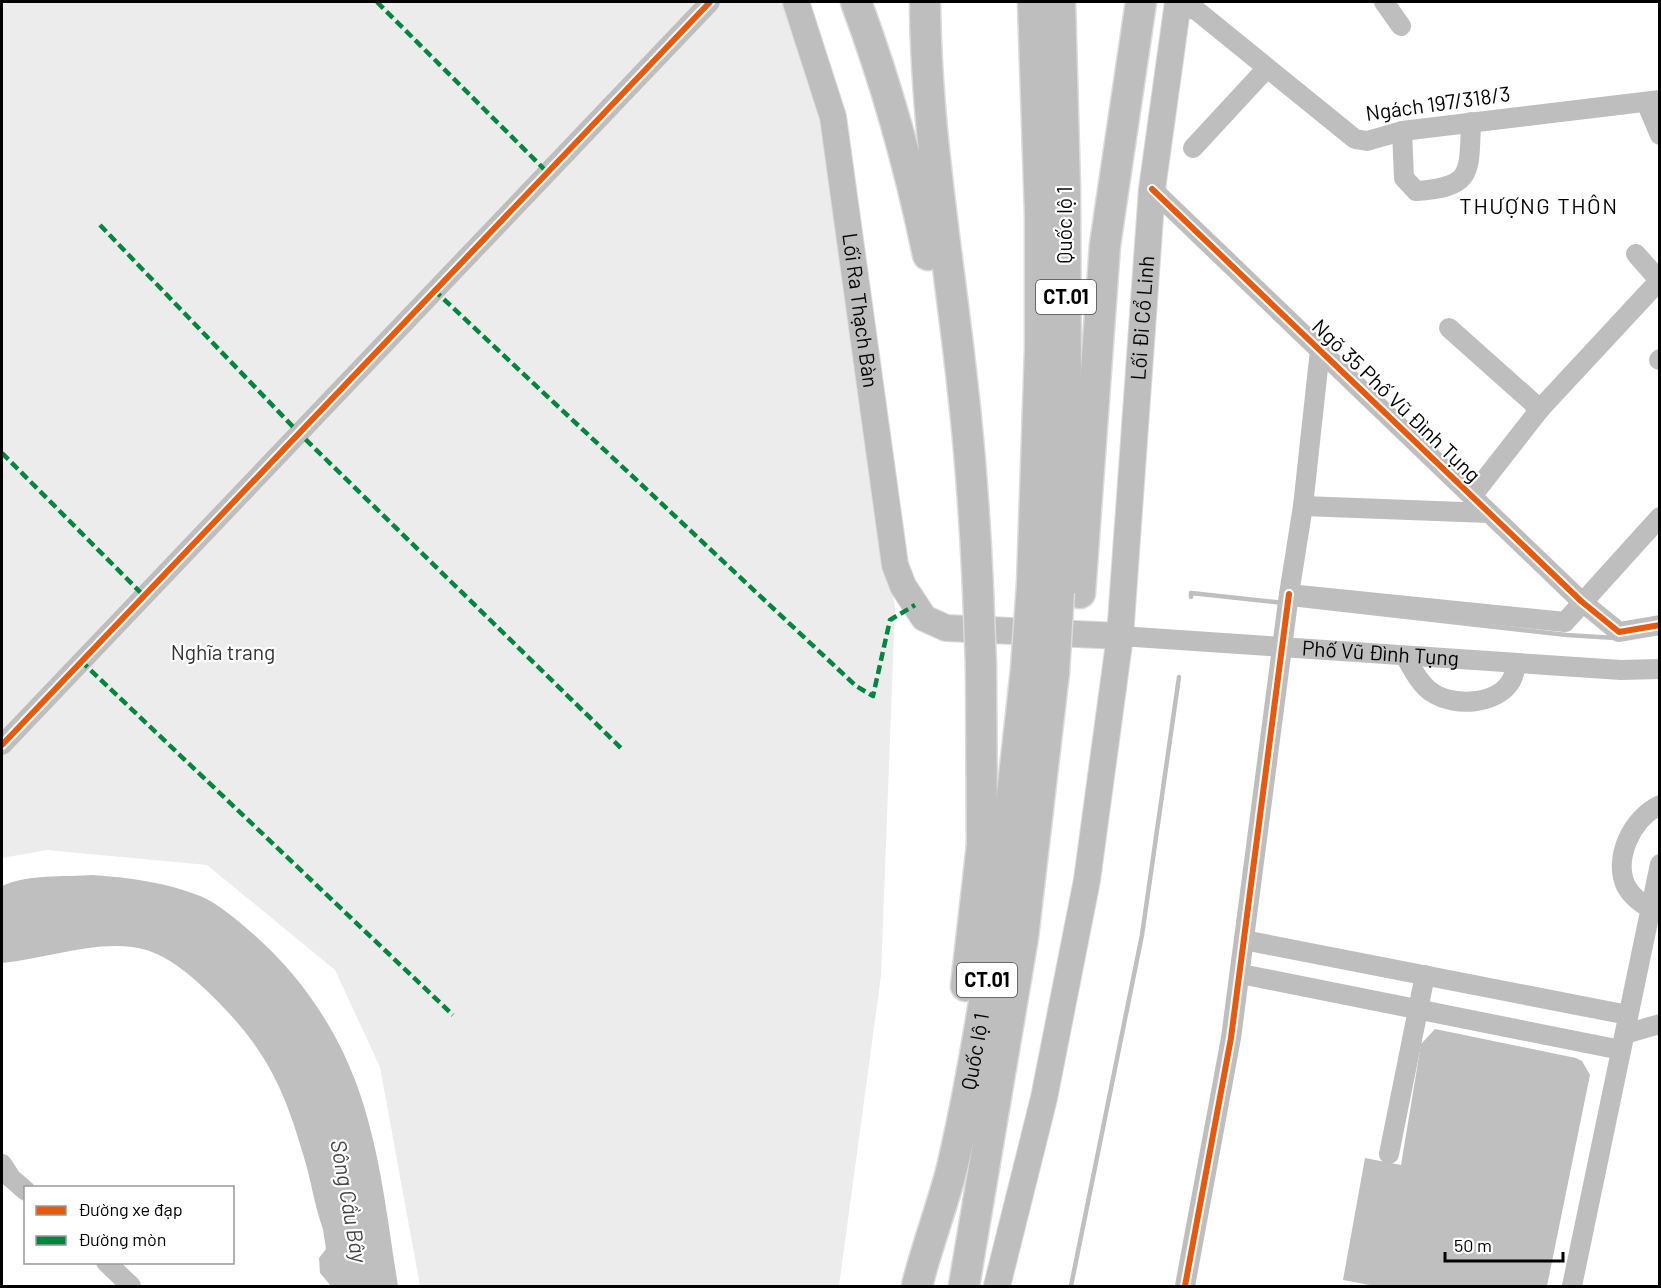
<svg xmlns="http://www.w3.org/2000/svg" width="1661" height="1288" viewBox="0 0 1661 1288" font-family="Barlow,sans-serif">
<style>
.green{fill:#ececec}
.water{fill:#bfbfbf}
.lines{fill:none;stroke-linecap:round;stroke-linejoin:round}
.stream{stroke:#bfbfbf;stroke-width:4.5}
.major-casing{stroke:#dbdbdb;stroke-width:28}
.highway-casing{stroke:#dbdbdb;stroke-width:33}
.minor{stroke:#bebebe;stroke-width:20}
.major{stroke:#bebebe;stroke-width:26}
.highway{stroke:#bebebe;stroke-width:30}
.highway-bridge-casing{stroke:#dbdbdb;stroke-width:33;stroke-linecap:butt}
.highway-bridge{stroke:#bebebe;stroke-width:30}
.quiet{stroke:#00873e;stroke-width:4.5;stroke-dasharray:9 4.5;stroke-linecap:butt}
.cycleway-casing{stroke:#fff;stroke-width:10}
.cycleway{stroke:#e8590c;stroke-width:6}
.labels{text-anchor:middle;stroke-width:4.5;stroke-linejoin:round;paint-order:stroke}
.shield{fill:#fff;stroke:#4c4c4c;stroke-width:1.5}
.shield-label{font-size:20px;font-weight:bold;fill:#000}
.street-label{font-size:21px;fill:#000;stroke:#fff}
.park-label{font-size:21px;fill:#333;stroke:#fff}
.neighbourhood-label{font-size:22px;letter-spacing:1.5px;fill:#000;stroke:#fff}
.water-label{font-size:22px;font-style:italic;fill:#444;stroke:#fff}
</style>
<rect width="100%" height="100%" fill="#fff"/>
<path class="green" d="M793,2L821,117L895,607L881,976L839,1286H420L380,1067L335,970L207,865L47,850L2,858V3Z"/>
<g class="water">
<path d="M93,875C131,878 165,882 200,896C219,904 237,920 252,933C310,984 348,1046 368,1120C383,1174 389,1231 398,1286H331L320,1273L319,1258L326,1249L323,1229C314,1204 311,1179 303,1154C282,1081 261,1042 205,989C185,970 160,950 132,947C88,942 45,959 2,963V886C27,874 65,877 93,875Z"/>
<path d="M1435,1029L1576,1058L1582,1061L1590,1075L1547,1286H1375L1343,1280L1365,1158L1401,1165L1421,1044Z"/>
</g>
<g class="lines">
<g class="stream">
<path d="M1191,597V593L1284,603"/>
<path d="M1292,604L1567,635L1615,638"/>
<path d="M1071,1286L1142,935L1179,677"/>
</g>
<defs>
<g id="major">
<path id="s2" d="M796,2L833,117L895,565L903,586L924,618L946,628L1120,636"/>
<path id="s3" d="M997,1286L1044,1098L1087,880L1120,636L1152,189L1178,2"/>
</g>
<g id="highway">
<path d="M856,2C887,85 910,168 928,255"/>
<path d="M925,2C926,130 948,254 962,381C970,450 975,520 978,589"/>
<path d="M1032,585L1040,350V213L1033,2"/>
<path d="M1059,592L1066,397L1065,188L1060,2"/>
<path d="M1080,593L1105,245L1141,2"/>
<path d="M966,986L982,845L981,666"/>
<path id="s4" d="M917,1286C927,1245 943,1205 953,1164C990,1001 1008,835 1026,669"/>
<path d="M964,1286L1023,937L1054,672"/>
</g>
</defs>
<use href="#major" class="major-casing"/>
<use href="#highway" class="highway-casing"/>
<g class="minor">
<path d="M1384,2L1401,26"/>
<path d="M1177,6L1196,10L1355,139L1367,141L1402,131L1660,100"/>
<path d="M1646,102L1660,135"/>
<path d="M1402,131L1404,178L1416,191C1473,187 1469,174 1471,122"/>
<path d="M1193,148L1267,68"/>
<path d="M1152,189L1581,601L1619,632L1660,625"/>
<path d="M1449,328L1540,409L1657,283L1658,279L1636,254"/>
<path d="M1320,350L1303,506L1289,594L1565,622L1660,517"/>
<path d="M1659,360L1660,359"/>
<path d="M1472,496L1540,409"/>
<path d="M1303,506L1489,513"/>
<path id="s1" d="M1120,636L1621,670L1660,669"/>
<path d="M1405,656C1412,668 1420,685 1433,693C1454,707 1497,705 1511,681C1514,676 1515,669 1517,663"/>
<path d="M2,745L710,2"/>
<path d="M1660,805C1632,818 1613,858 1626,886C1632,897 1641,903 1651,909L1660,906"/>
<path d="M1244,940L1628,1015"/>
<path d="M1241,974L1621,1050"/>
<path d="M1625,1034L1660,1024"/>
<path d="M1389,1154L1425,975"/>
<path d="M2,1164L11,1178L26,1191"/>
<path d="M106,1262L131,1286"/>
<path d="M1185,1286L1231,1038L1289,594"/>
<path d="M1572,1286L1660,864"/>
</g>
<use href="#major" class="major"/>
<use href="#highway" class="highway"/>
<defs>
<g id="highway-bridge">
<path d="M978,589L981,666"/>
<path d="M1026,669L1032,585"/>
<path d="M1054,672L1059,592"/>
</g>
</defs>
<use href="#highway-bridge" class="highway-bridge-casing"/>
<use href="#highway-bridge" class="highway-bridge"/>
<g class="quiet">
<path d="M377,2L547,172"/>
<path d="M100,225L298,432L622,749"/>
<path d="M434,290L856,686L873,696L890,620L915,605"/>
<path d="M2,453L143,595"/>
<path d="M81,661L453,1015"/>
</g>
<defs>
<g id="cycleway">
<path d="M1152,189L1581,601L1619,632L1660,625"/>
<path d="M2,745L710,2"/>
<path d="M1185,1286L1231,1038L1289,594"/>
</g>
</defs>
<use href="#cycleway" class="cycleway-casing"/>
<use href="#cycleway" class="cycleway"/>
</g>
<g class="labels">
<g class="shield">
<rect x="1036" y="280" width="60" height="34" rx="4.5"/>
<rect x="957" y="963" width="60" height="34" rx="4.5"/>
</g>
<g class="shield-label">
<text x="1066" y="304">CT.01</text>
<text x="987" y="987">CT.01</text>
</g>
<g class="street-label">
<text transform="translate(1438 104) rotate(-8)" y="7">Ngách 197/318/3</text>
<text transform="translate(1065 225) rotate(-90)" y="7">Quốc lộ 1</text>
<text dy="7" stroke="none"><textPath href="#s2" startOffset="316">Lối Ra Thạch Bàn</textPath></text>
<text dy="7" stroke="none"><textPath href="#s3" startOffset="981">Lối Đi Cổ Linh</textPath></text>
<text transform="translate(1396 401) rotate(44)" y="7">Ngõ 35 Phố Vũ Đình Tụng</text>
<text dy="7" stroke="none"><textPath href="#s1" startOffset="261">Phố Vũ Đình Tụng</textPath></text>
<text dy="7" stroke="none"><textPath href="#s4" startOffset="242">Quốc lộ 1</textPath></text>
</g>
<g class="park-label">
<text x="223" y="660">Nghĩa trang</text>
</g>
<g class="neighbourhood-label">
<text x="1539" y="214">THƯỢNG THÔN</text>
</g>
<g class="water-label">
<text transform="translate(349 1201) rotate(80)" y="8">Sông Cầu Bây</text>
</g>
</g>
<rect width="1661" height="1288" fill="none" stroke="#000000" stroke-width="6"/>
<rect x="24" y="1186" width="210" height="78" fill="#ffffff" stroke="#999999" stroke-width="1.5"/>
<rect x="36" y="1206" width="30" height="9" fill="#e8590c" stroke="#999999" stroke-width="1.5"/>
<text x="78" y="1216" font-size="18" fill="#000000">Đường xe đạp</text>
<rect x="36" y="1236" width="30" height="9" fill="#00873e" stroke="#999999" stroke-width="1.5"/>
<text x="78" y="1246" font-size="18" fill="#000000">Đường mòn</text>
<path d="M1445 1252v9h118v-9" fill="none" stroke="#000000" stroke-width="3"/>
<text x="1454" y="1252" font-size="18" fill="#000000" stroke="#ffffff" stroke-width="4.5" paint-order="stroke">50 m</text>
</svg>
